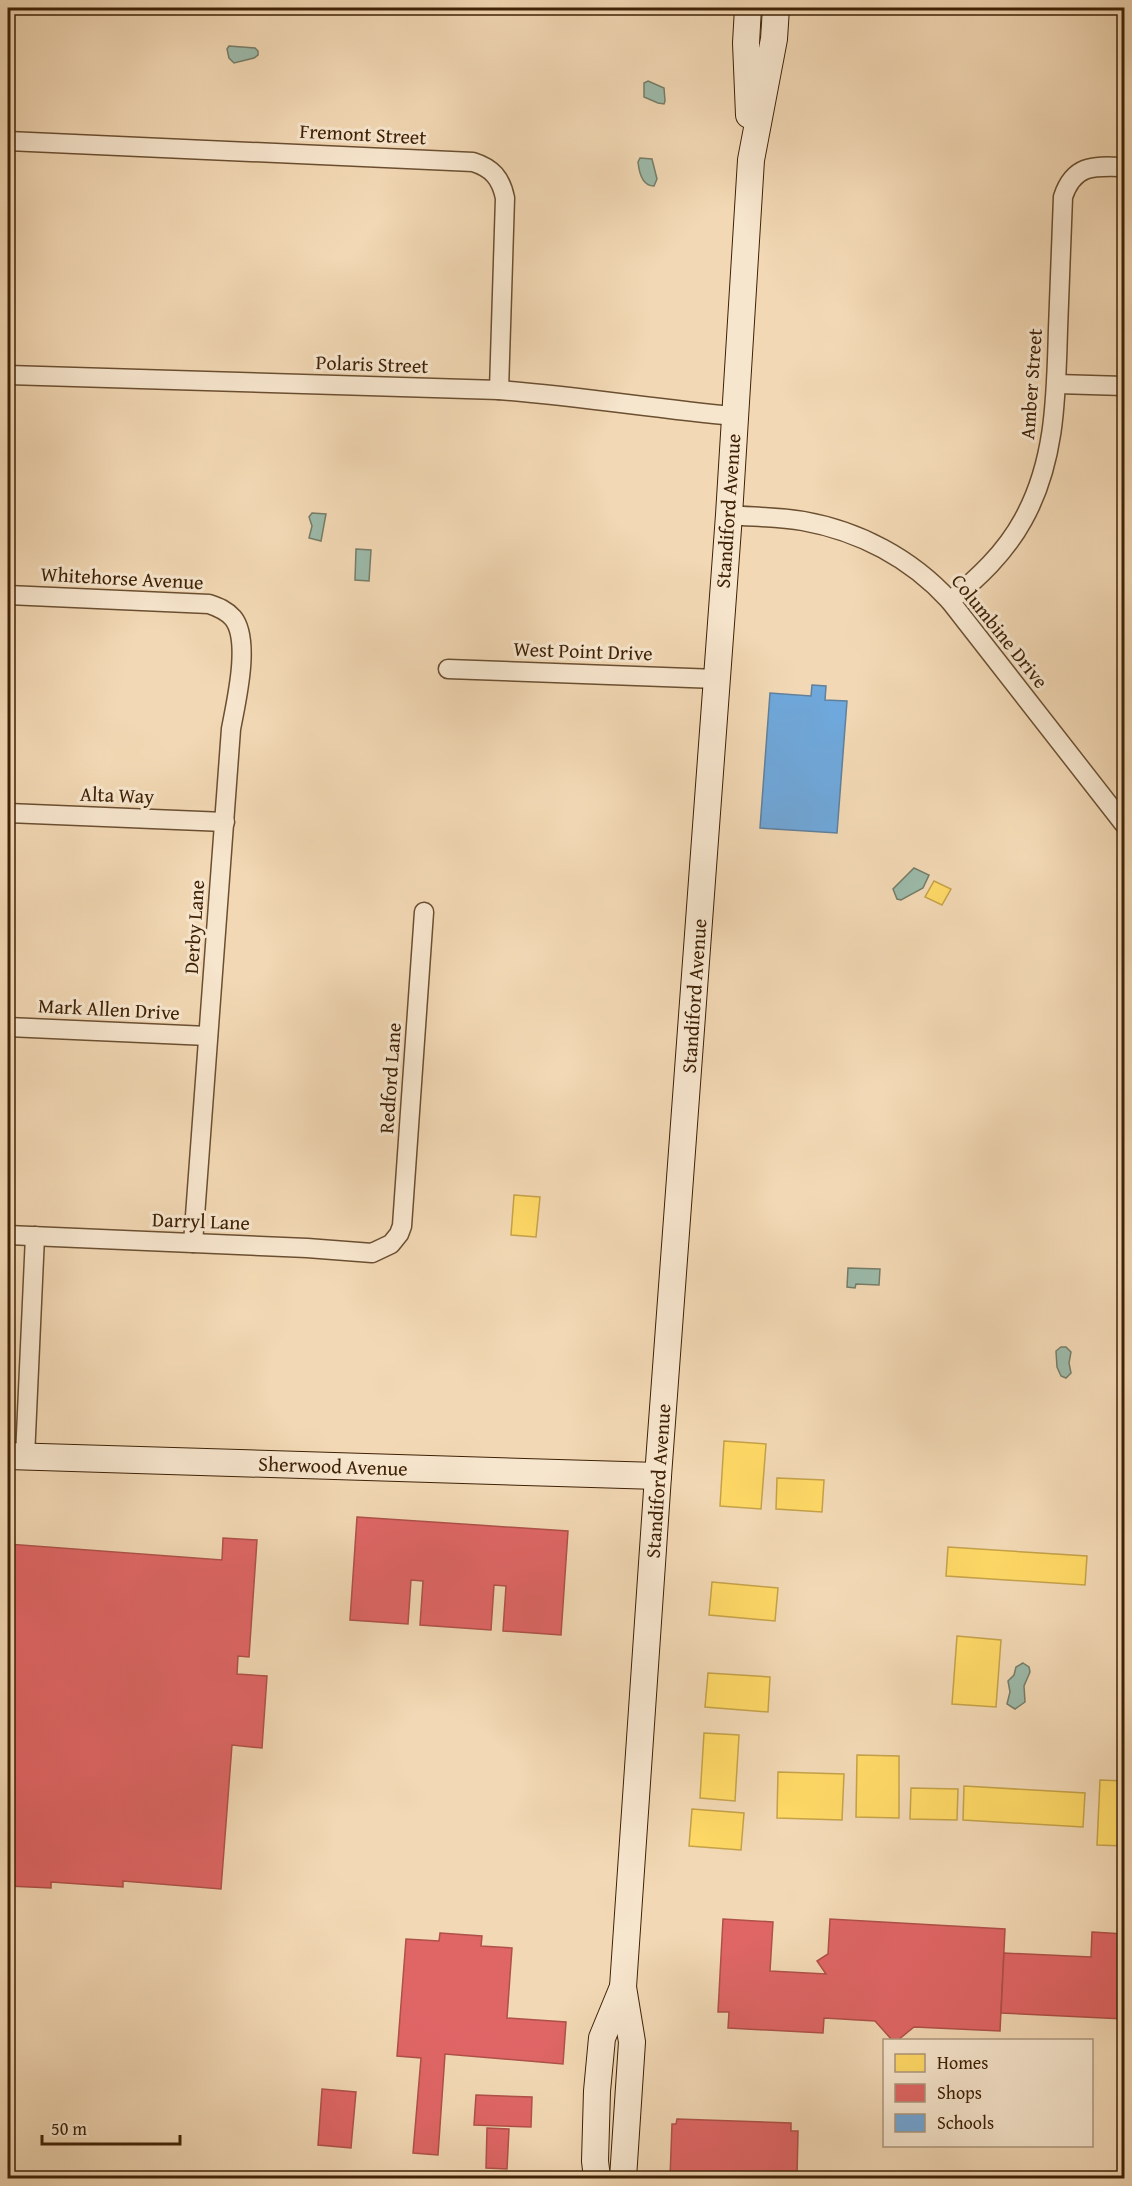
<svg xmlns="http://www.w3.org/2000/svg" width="1132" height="2186" viewBox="0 0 1132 2186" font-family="'Gentium Book Plus',serif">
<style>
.water{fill:#9cbaaa;stroke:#767d68;stroke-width:1.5}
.homes{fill:#ffd966;stroke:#c5a249;stroke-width:1.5}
.shops{fill:#e06666;stroke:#af5149;stroke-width:1.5}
.schools{fill:#6fa8dc;stroke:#60809c;stroke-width:1.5}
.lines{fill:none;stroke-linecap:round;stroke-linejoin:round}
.street-casing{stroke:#6b4f31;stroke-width:21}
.secondary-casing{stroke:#3e2105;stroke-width:28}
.street{stroke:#f7e6ce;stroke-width:18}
.secondary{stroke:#f7e6ce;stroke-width:26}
.labels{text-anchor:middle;stroke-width:6;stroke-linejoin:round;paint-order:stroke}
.street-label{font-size:20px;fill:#3e2105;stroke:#f7e6ce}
</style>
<rect width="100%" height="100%" fill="#f2d8b4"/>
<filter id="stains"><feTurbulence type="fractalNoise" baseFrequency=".00333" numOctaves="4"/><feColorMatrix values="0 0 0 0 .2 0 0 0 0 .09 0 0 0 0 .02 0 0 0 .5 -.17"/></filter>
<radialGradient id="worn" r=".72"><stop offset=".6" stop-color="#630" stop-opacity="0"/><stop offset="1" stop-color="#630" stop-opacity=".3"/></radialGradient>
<g class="water">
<path d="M229,46L255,48L258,51V55L254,58L234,63L229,58L227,49Z"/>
<path d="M648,81L664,88L665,101L664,104L658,103L644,97V83Z"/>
<path d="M640,158L652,159L657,179L654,186C642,186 639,172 638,162Z"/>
<path d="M312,513L326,514L321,541L309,538L312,526L309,517Z"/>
<path d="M356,549L371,550L369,581L355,580Z"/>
<path d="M914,868L929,875L923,888L901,900L897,899L893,889Z"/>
<path d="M848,1268L880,1269L879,1285L856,1284L855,1288L847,1287Z"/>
<path d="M1061,1347H1066L1071,1352L1069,1363L1071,1373L1066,1378L1061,1376L1057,1367L1056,1351Z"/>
<path d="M1023,1663L1029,1667L1030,1672L1024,1686L1025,1702L1015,1709L1007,1704L1010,1692L1008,1681L1014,1675L1016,1667Z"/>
</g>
<g class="homes">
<path d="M934,881L951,889L942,905L925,897Z"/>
<path d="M514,1195L540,1197L536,1237L511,1235Z"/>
<path d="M724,1441L766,1444L761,1509L720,1506Z"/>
<path d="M777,1478L824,1480L822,1512L776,1509Z"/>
<path d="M948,1547L1087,1556L1085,1585L946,1576Z"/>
<path d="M712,1582L778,1588L775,1621L709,1615Z"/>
<path d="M957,1636L1001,1640L996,1707L952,1704Z"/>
<path d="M708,1673L770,1677L768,1712L705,1707Z"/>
<path d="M704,1733L739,1735L735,1801L700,1798Z"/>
<path d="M857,1755L899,1756V1818L856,1817Z"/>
<path d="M778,1772L844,1774L842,1820L777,1818Z"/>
<path d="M1100,1780L1124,1781V1846L1097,1845Z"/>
<path d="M964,1786L1085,1793L1083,1827L963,1820Z"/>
<path d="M911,1788L958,1789L957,1820L910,1819Z"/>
<path d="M692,1809L744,1813L741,1850L689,1846Z"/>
</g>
<g class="shops">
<path d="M357,1517L568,1531L561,1635L503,1631L506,1586L494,1585L491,1630L420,1625L423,1581L411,1580L408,1624L350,1620Z"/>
<path d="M223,1538L257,1540L249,1657L238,1656L237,1674L267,1676L262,1748L232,1745L221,1889L123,1881V1887L51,1882V1888L8,1886V1544L222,1560Z"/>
<path d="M723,1919L773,1922L770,1971L826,1974L817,1961L828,1954L830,1919L1005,1929L1000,2031L914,2027L898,2040H892L875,2021L824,2018L823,2033L728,2028L729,2012H718Z"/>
<path d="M1092,1932L1124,1934V2019L1001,2013L1004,1953L1091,1957Z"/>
<path d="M440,1933L482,1936L481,1946L512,1948L507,2018L566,2022L563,2064L445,2054L438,2155L413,2153L421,2058L397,2056L406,1939L439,1941Z"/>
<path d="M322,2089L356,2092L351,2148L318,2145Z"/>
<path d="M476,2095L532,2097L531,2127L474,2125Z"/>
<path d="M677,2119L791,2123V2131H798L797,2178H670L672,2124H676Z"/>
<path d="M487,2128L509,2129L507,2169L486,2168Z"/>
</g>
<path class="schools" d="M812,685L826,686L825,700L847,701L837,833L760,828L770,693L811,696Z"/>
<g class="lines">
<defs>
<g id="street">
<path d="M8,141L473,162C492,168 501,178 505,198L499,390"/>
<path d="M8,375L499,390C578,396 656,409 734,416"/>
<path d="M1057,384L1124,386"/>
<path d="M729,515C753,517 779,517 803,521C859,531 911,558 950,601L1124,824"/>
<path d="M8,595L209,604C218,607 226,610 233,618C251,640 236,702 231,729L193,1243"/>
<path d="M950,601C978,578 1005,553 1023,520C1056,461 1056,395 1058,329C1060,285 1061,241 1063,197C1074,164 1094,166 1124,167"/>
<path d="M448,669L717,679"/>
<path d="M8,813L225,822"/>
<path d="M8,1027L208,1036"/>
<path d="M8,1235L307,1248L372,1253L391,1244L399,1234L402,1226L424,912"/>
<path d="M25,1457L35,1236"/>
</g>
<g id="secondary">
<path d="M748,8L746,43L749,115"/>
<path d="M8,1456L658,1476"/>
<path d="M597,2178L595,2161L597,2091L602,2038L623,1987"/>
<path d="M623,2178L632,2042L623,1987L658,1476L729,515L751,160L774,39L776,8"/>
</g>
</defs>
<use href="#street" class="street-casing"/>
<use href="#secondary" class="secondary-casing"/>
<use href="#street" class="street"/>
<use href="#secondary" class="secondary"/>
</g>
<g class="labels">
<g class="street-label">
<text transform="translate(363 134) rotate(3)" y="7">Fremont Street</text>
<text transform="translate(372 364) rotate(2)" y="7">Polaris Street</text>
<text transform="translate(1031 384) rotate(-86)" y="7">Amber Street</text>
<text transform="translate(728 511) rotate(-86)" y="7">Standiford Avenue</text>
<text transform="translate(122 578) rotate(3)" y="7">Whitehorse Avenue</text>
<text transform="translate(1000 631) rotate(51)" y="7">Columbine Drive</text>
<text transform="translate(583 651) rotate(2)" y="7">West Point Drive</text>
<text transform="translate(117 795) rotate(2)" y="7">Alta Way</text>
<text transform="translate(194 927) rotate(-86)" y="7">Derby Lane</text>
<text transform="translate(694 996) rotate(-86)" y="7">Standiford Avenue</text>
<text transform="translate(109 1009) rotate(3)" y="7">Mark Allen Drive</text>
<text transform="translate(390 1078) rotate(-86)" y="7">Redford Lane</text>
<text transform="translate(201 1221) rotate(2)" y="7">Darryl Lane</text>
<text transform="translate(333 1466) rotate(2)" y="7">Sherwood Avenue</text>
<text transform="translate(658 1481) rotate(-86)" y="7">Standiford Avenue</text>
</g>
</g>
<rect width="1132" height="2186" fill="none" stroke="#f2d8b4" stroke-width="30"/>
<rect x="9" y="9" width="1114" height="2168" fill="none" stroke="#3e2105" stroke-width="3"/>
<rect x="15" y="15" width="1102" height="2156" fill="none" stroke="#3e2105" stroke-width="1.5"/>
<rect x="883" y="2039" width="210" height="108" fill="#f7e6ce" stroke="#ad977e" stroke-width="1.5"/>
<rect x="895" y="2054" width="30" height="18" fill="#ffd966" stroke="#ad977e" stroke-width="1.5"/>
<text x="937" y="2069" font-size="18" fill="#3e2105">Homes</text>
<rect x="895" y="2084" width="30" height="18" fill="#e06666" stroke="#ad977e" stroke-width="1.5"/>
<text x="937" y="2099" font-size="18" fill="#3e2105">Shops</text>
<rect x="895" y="2114" width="30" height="18" fill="#6fa8dc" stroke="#ad977e" stroke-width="1.5"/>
<text x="937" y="2129" font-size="18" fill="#3e2105">Schools</text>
<path d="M42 2135v9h138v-9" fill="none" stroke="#3e2105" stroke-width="3"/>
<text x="51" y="2135" font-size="18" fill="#3e2105" stroke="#f7e6ce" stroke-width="4.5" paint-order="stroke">50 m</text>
<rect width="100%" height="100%" filter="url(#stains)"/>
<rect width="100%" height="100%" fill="url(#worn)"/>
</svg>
